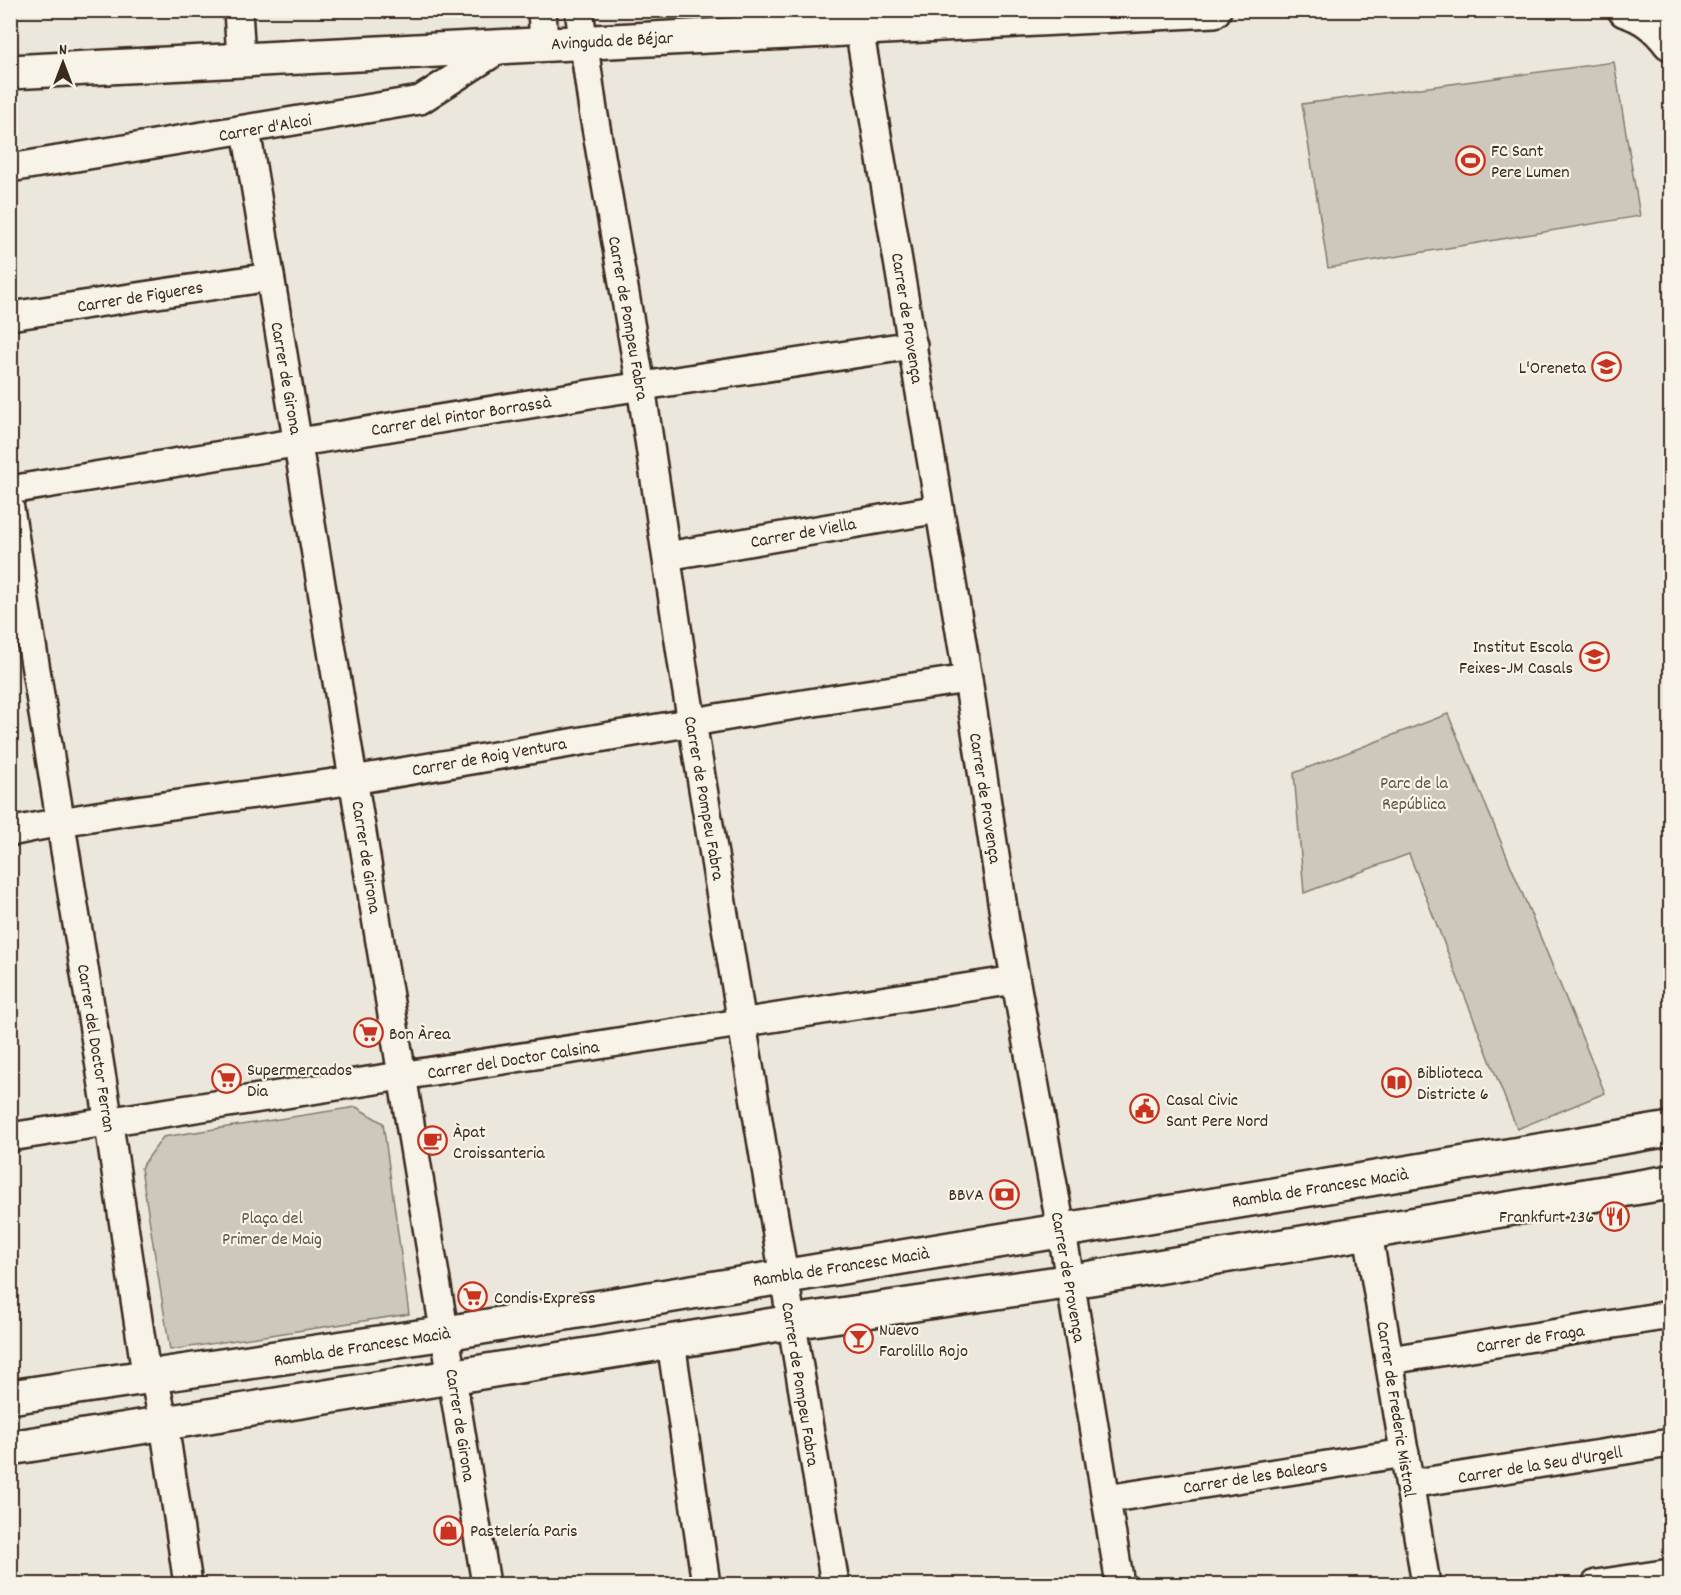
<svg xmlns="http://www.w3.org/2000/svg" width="1681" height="1595" viewBox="0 0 1681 1595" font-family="Dekko,sans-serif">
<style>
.green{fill:#cec8bc;stroke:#84796d;stroke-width:1.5}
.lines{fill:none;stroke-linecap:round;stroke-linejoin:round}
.minor-casing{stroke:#3b2a1e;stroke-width:32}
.tertiary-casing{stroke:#3b2a1e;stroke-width:38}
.secondary-casing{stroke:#3b2a1e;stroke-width:38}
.minor{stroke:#f7f3e8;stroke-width:27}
.tertiary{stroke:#f7f3e8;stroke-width:33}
.secondary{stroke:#f7f3e8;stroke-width:33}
.labels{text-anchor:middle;stroke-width:4.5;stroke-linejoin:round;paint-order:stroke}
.street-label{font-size:18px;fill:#3b2a1e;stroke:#f7f3e8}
.poi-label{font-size:18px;fill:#3b2a1e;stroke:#f7f3e8;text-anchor:start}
.park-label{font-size:18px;fill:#605246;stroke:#f7f3e8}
</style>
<rect width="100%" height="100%" fill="#ece7dc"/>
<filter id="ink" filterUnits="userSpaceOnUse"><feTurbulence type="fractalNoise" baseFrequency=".0167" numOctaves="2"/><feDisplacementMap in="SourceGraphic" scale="12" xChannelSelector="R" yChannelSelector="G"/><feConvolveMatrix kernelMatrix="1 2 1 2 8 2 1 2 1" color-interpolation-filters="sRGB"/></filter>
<g filter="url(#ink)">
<g class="green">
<path d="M1614,62L1640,216L1328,268L1302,104Z"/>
<path d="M1448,714L1605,1093L1517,1129L1409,854L1304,893L1294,773Z"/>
<path d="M356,1107L383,1123L409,1314L170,1350L141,1168L163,1137Z"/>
</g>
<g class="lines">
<defs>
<g id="minor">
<path d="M238,10L241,59"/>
<path d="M542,10L544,44"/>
<path d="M579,10L593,110L641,386L684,674L835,1584"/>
<path d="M856,10L968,679L1006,928L1066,1256L1120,1584"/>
<path d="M246,130L486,1584"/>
<path d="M10,168L420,100L504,46"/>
<path d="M10,316L270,277"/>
<path d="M10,490L590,394L913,345"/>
<path d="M10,509L105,1098L144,1360L154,1377L164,1424L188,1584"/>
<path d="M667,556L939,509"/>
<path d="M10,832C123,808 239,798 353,780C558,746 762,708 968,679"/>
<path d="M10,1137L1015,980"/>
<path d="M1368,1233L1426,1584"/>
<path d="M671,1342L706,1584"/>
<path d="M1390,1360L1670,1315"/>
<path d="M1410,1484L1670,1443"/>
<path d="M1106,1499L1405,1453"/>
<path d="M1596,1584L1670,1573"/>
</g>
<g id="tertiary">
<path d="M10,1397L446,1333L1670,1129"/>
<path d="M10,1448L792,1322L1079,1280L1670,1182"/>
</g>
<g id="secondary">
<path d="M1625,10C1645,16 1658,27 1670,43"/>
<path d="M10,72L1214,10"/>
</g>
</defs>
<use href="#minor" class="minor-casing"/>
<use href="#tertiary" class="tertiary-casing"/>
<use href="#secondary" class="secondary-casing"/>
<use href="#minor" class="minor"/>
<use href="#tertiary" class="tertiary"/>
<use href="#secondary" class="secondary"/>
</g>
</g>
<defs>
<symbol id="stadium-ring" viewBox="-11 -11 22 22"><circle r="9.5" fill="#f7f3e8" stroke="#c8321e" stroke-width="1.5"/><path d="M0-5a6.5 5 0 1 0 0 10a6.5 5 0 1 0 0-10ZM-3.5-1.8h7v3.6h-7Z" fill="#c8321e"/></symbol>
<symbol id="school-ring" viewBox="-11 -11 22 22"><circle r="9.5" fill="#f7f3e8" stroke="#c8321e" stroke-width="1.5"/><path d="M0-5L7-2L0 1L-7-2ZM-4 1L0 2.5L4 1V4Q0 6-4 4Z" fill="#c8321e"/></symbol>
<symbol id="supermarket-ring" viewBox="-11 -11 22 22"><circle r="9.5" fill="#f7f3e8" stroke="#c8321e" stroke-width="1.5"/><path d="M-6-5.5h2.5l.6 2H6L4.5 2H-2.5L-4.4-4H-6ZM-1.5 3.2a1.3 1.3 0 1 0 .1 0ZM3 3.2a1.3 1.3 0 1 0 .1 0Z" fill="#c8321e"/></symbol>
<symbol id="library-ring" viewBox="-11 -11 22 22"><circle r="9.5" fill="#f7f3e8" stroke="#c8321e" stroke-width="1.5"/><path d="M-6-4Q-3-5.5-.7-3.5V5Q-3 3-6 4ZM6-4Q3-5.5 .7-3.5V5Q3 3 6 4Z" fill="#c8321e"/></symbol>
<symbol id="civic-ring" viewBox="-11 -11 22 22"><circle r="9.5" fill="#f7f3e8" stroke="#c8321e" stroke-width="1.5"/><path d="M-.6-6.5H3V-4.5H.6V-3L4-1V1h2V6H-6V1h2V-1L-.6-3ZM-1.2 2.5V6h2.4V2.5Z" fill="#c8321e"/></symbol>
<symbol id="cafe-ring" viewBox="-11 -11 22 22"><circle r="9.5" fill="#f7f3e8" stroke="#c8321e" stroke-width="1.5"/><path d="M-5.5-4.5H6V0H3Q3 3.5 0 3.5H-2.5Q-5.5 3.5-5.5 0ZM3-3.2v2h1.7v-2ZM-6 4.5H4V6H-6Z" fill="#c8321e"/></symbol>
<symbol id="bank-ring" viewBox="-11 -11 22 22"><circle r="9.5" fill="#f7f3e8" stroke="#c8321e" stroke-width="1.5"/><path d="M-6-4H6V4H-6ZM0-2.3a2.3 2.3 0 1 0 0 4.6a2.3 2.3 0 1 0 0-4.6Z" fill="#c8321e"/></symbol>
<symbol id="restaurant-ring" viewBox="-11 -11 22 22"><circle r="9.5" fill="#f7f3e8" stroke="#c8321e" stroke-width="1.5"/><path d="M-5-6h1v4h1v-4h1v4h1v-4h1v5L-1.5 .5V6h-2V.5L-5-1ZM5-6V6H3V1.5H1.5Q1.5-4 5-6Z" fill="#c8321e"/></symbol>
<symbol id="bar-ring" viewBox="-11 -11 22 22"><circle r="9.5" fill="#f7f3e8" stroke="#c8321e" stroke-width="1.5"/><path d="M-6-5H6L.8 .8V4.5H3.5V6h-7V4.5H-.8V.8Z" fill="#c8321e"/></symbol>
<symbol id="shop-ring" viewBox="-11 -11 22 22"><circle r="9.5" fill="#f7f3e8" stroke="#c8321e" stroke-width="1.5"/><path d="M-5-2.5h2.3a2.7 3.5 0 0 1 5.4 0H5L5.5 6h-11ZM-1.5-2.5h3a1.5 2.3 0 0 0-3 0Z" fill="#c8321e"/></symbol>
</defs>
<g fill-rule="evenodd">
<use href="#stadium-ring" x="1454" y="144" width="33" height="33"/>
<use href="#school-ring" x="1590" y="350" width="33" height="33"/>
<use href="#school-ring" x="1578" y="640" width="33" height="33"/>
<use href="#supermarket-ring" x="352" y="1016" width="33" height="33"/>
<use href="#supermarket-ring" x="210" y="1062" width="33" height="33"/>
<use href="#library-ring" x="1380" y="1066" width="33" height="33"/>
<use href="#civic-ring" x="1128" y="1092" width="33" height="33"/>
<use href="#cafe-ring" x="416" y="1124" width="33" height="33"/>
<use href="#bank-ring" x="988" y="1178" width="33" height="33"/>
<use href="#restaurant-ring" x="1598" y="1200" width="33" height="33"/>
<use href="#supermarket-ring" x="456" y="1280" width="33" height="33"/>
<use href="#bar-ring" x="842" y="1322" width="33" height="33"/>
<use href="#shop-ring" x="432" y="1514" width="33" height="33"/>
</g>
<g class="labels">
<g class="street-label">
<text transform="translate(612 40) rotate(-3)" y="6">Avinguda de Béjar</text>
<text transform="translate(265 127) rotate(-10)" y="6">Carrer d'Alcoi</text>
<text transform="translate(140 296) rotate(-9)" y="6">Carrer de Figueres</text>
<text transform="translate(629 318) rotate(80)" y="6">Carrer de Pompeu Fabra</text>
<text transform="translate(908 318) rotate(81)" y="6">Carrer de Provença</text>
<text transform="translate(287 378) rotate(80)" y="6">Carrer de Girona</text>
<text transform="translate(461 415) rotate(-9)" y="6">Carrer del Pintor Borrassà</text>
<text transform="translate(803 532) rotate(-10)" y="6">Carrer de Viella</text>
<text transform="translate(489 756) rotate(-10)" y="6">Carrer de Roig Ventura</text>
<text transform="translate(705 798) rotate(80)" y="6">Carrer de Pompeu Fabra</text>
<text transform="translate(986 798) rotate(81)" y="6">Carrer de Provença</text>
<text transform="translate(367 857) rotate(81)" y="6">Carrer de Girona</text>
<text transform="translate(97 1048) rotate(81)" y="6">Carrer del Doctor Ferran</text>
<text transform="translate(513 1059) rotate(-9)" y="6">Carrer del Doctor Calsina</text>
<text transform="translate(1320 1187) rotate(-9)" y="6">Rambla de Francesc Macià</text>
<text transform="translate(841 1266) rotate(-9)" y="6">Rambla de Francesc Macià</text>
<text transform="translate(1069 1277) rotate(80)" y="6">Carrer de Provença</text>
<text transform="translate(1530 1338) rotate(-9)" y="6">Carrer de Fraga</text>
<text transform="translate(362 1346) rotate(-9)" y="6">Rambla de Francesc Macià</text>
<text transform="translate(801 1384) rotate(81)" y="6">Carrer de Pompeu Fabra</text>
<text transform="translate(1397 1409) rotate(81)" y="6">Carrer de Frederic Mistral</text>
<text transform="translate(461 1425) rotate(81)" y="6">Carrer de Girona</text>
<text transform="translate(1540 1464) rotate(-9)" y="6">Carrer de la Seu d'Urgell</text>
<text transform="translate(1255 1476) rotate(-9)" y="6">Carrer de les Balears</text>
</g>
<g class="poi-label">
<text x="1491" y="156">FC Sant<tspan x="1491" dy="21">Pere Lumen</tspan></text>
<text x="1586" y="373" text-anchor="end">L'Oreneta</text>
<text x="1573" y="652" text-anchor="end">Institut Escola<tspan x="1573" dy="21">Feixes-JM Casals</tspan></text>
<text x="389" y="1039">Bon Àrea</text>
<text x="247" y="1075">Supermercados<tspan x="247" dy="21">Dia</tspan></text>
<text x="1417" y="1078">Biblioteca<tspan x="1417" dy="21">Districte 6</tspan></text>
<text x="1166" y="1105">Casal Civic<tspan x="1166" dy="21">Sant Pere Nord</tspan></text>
<text x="453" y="1137">Àpat<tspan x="453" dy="21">Croissanteria</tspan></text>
<text x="984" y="1200" text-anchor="end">BBVA</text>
<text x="1594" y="1222" text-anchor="end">Frankfurt 236</text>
<text x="494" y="1303">Condis Express</text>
<text x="879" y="1335">Nuevo<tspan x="879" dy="21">Farolillo Rojo</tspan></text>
<text x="470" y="1536">Pastelería Paris</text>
</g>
<g class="park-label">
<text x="1414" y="788">Parc de la<tspan x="1414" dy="21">República</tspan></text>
<text x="272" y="1223">Plaça del<tspan x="272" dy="21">Primer de Maig</tspan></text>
</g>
</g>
<rect width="1681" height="1595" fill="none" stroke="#f7f3e8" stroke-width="36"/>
<rect x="18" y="18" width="1645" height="1559" fill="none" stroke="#3b2a1e" stroke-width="2" filter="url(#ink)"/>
<g transform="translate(63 63)" stroke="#f7f3e8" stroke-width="4.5" paint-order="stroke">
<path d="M0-4.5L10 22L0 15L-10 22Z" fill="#3b2a1e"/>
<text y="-9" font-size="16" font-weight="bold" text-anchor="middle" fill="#3b2a1e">N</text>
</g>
</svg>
